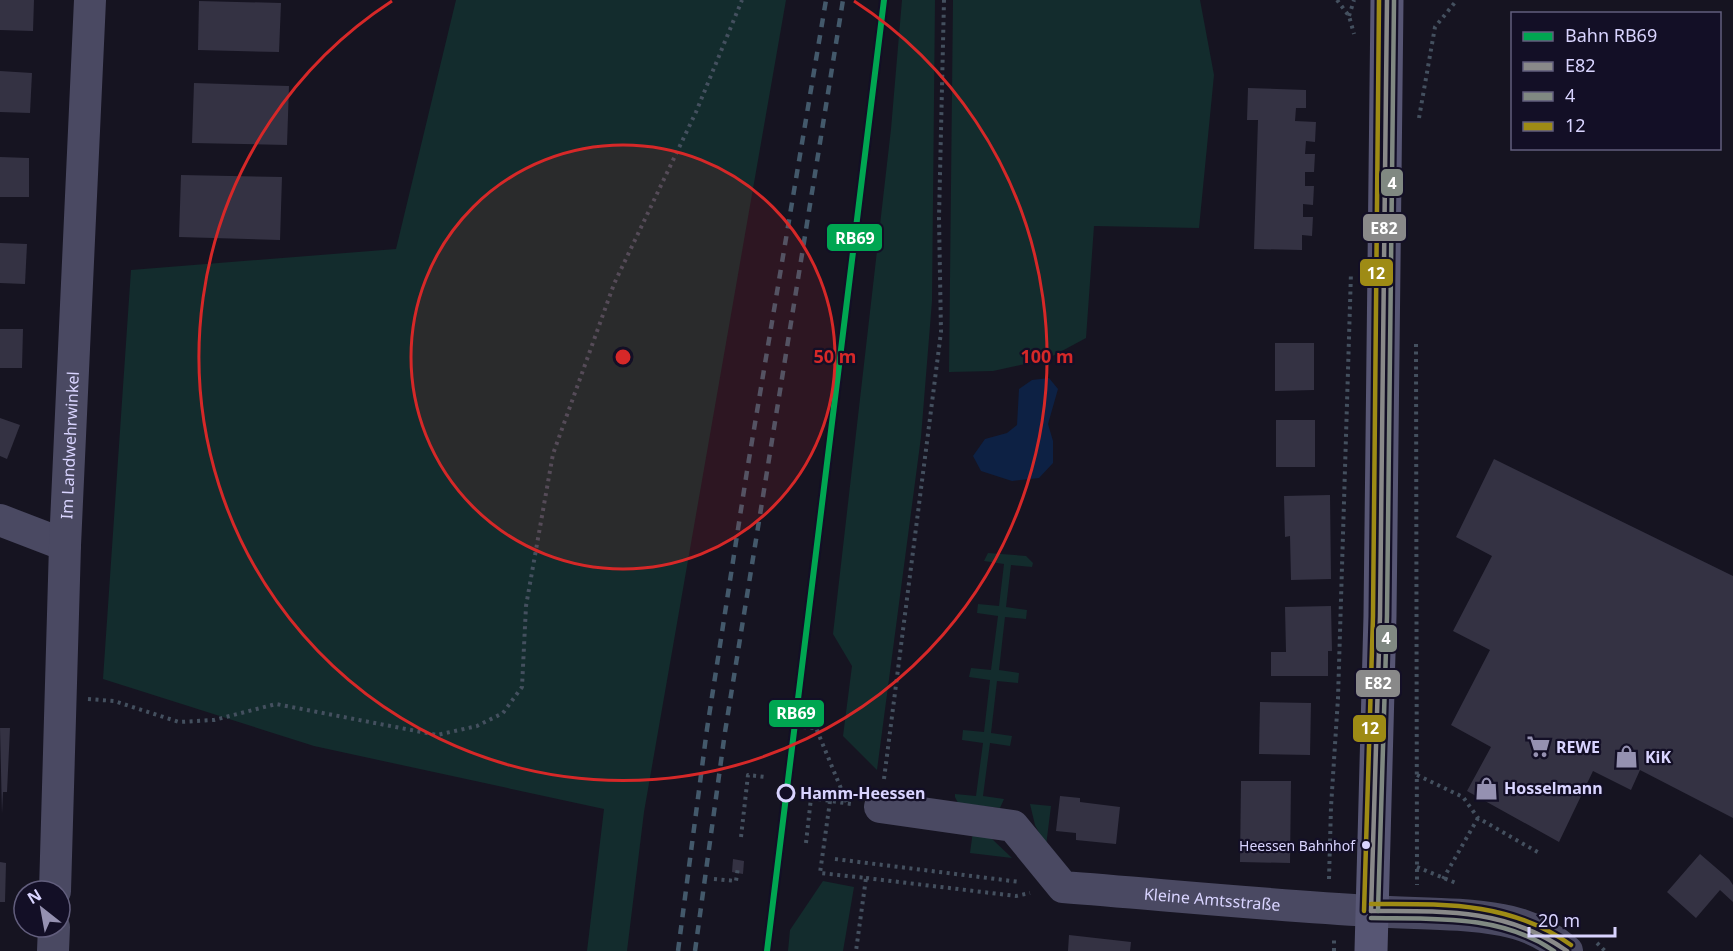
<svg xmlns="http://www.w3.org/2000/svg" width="1733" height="951" viewBox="0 0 1733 951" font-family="'Noto Sans',sans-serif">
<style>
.green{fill:#132c2d}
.water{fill:#0d2144}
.building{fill:#343243}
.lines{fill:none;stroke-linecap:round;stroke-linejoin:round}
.path{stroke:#44505f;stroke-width:4;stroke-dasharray:3 4.5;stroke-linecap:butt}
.minor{stroke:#4a4962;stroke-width:32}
.secondary{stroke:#575674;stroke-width:33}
.rail{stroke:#43596b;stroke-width:4.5;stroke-dasharray:9 8;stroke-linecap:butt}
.bus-1-casing{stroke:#130f26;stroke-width:9}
.bus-2-casing{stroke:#130f26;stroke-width:9}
.bus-3-casing{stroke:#130f26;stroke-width:9}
.bus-1{stroke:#898989;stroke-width:4.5}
.bus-2{stroke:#808982;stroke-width:4.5}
.bus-3{stroke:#9e8b15;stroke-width:4.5}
.rail-1-casing{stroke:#130f26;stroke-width:10}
.rail-1{stroke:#00a651;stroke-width:6}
.ring{fill:none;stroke:#d62828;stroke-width:3}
.stop-dot{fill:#130f26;stroke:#d9d4ff;stroke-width:3}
.bus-dot{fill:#d9d4ff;stroke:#130f26;stroke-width:2}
.labels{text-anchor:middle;stroke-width:4.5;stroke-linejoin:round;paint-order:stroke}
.bus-label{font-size:14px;fill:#d9d4ff;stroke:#130f26;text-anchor:end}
.street-label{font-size:16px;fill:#d9d4ff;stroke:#130f26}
.poi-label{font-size:16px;font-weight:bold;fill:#d9d4ff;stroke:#130f26;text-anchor:start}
.stop-label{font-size:16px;font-weight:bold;fill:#d9d4ff;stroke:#130f26;text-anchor:start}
.centre{fill:#d62828;stroke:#130f26;stroke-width:3}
.ring-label{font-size:18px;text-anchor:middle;font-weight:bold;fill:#d62828;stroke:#130f26;stroke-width:4.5;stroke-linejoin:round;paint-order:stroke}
.line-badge{stroke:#130f26;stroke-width:2}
.badge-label{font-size:16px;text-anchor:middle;font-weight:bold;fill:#fff}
</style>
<rect width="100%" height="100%" fill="#161421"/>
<g class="green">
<path d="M456,0H786L644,812L627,951H587L604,809L314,746L103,679L131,270L396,249Z"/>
<path d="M902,0H935L932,301L921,437L877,770L843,736L852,666L833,634L891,129Z"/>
<path d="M953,0H1200L1214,75L1199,228L1094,226L1086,338L1047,359L993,371L949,372Z"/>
<path d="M988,553L1026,556L1033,563L1032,567L1011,565L1006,607L1027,610L1026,619L1005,617L999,670L1019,673L1018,683L997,681L991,733L1012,736L1010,746L990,743L983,796L1004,799L1000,808L958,803L955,797V794L976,796L983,743L962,740L963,730L984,732L990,680L969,677L971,668L991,670L998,616L977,613L978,604L999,606L1004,564L984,561Z"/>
<path d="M1030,804L1051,806L1046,846L1035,825Z"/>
<path d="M973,831L992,839L1012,858L970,853Z"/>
<path d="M823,881L854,887L843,951H788L790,930Z"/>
</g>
<path class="water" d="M1049,378L1058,389L1048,424L1053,441V463L1039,478L1012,481L981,471L973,456L985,439L1007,433L1017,425L1019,389L1032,380Z"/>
<g class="building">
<path d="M0,0H34L33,31L0,30Z"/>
<path d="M199,1L281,3L279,52L198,50Z"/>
<path d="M0,71L32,73L30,113L0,112Z"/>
<path d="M194,83L289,86L287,145L192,143Z"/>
<path d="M1248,88L1306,90V108H1296L1295,121L1316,122L1315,142L1306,141L1305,154H1315L1314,172H1305V186H1314L1313,205L1303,204V217H1313L1312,236L1302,235V250L1254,249L1258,120H1247Z"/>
<path d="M0,157L29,158V197H0Z"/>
<path d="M181,175L282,177L280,240L179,237Z"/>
<path d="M0,243L27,244L25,284L0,283Z"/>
<path d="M0,329H23L22,368H0Z"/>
<path d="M1275,343H1314V390L1275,391Z"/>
<path d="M0,418L20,425L7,459L0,456Z"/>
<rect x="1276" y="420" width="39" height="47"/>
<path d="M1494,459L1733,576V818L1640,770L1631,790L1593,771L1559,842L1467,791L1491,747L1451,725L1490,650L1453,631L1492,556L1456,537Z"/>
<path d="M1330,495L1331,579L1291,580L1290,536L1285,537L1284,496Z"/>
<path d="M1331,606L1332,651H1328V676H1271V652H1286L1285,607Z"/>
<path d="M1260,702L1311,703L1310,755L1259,754Z"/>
<path d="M0,728H10L7,792H3L2,814Z"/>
<path d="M1241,781H1291L1290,863L1240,862Z"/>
<path d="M1060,796L1080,798V802L1120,807L1116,844L1076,840V833L1056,831Z"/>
<path d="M1700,854L1729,879L1733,885V902L1720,890L1696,918L1667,892Z"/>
<path d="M733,859L744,861L743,874L732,872Z"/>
<path d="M0,862L6,863L5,902H0Z"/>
<path d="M1069,935L1131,942L1130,951H1068Z"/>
</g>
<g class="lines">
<g class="path">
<path d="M1337,0L1349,16L1354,34"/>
<path d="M1349,16L1354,0"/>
<path d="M1419,118L1435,27L1457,0"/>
<path d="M1416,344L1417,885"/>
<path d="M88,699L114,701L179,722L214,720L276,704L437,735L477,726L503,713L522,687L526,606L553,454L614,284L696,112L742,0"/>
<path d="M803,727L816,728L847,803"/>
<path d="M1417,775L1463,797L1478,818L1541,854"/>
<path d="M884,779L941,332L939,218L944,0"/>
<path d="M830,801L820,873L866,878L856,951"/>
<path d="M741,837L748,775L766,777"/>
<path d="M806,843L811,798L851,804"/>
<path d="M835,859L1020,882"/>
<path d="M1417,867L1456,883"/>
<path d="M866,878L1016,896L1030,893"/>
<path d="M714,879L736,881L738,867"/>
<path d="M1329,879L1331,807L1338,698L1351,272"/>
<path d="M1443,879L1478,818"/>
<path d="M1597,943L1605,951"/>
<path d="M1334,951V937"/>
</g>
<g class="minor">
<path d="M0,520L65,545"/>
<path id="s1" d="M880,807L1013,826L1063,887C1165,895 1268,905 1371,911C1415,914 1459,912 1502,920C1526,924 1549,936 1567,951"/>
<path id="s2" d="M55,891L65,545L90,0"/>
<path d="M53,951L54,927"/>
</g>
<path class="secondary" d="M1371,951L1380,616L1387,0"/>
<g class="rail">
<path d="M678,951L707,729L747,471L826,0"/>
<path d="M695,951L725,732L843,0"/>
</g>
<defs>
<g id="bus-1">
<path d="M1371,911L1380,616L1387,0"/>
<path d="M1371,911C1442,911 1506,908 1567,951"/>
</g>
<g id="bus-2">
<path d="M1378,911L1387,616L1394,0"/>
<path d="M1371,918C1432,919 1501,914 1554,951"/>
</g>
<g id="bus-3">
<path d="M1371,904C1444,904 1509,901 1571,945"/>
<path d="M1364,911L1373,616L1379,0"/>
</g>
</defs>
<use href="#bus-1" class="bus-1-casing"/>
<use href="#bus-2" class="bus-2-casing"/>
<use href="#bus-3" class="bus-3-casing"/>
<use href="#bus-1" class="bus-1"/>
<use href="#bus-2" class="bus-2"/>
<use href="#bus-3" class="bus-3"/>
<defs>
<path id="rail-1" d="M767,951L884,0"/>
</defs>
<use href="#rail-1" class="rail-1-casing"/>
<use href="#rail-1" class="rail-1"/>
</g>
<circle cx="623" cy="357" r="212" fill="#d62828" fill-opacity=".12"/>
<g class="ring">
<circle cx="623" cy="357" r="212"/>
<path d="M854 1A424 424 0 1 1 392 1"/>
</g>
<defs>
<symbol id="supermarket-bare" viewBox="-9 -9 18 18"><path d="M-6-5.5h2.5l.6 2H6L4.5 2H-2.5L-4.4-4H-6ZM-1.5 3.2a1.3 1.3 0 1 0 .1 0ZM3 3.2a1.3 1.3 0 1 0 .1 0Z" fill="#9591b1" stroke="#130f26" stroke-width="2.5" paint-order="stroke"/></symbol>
<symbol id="shop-bare" viewBox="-9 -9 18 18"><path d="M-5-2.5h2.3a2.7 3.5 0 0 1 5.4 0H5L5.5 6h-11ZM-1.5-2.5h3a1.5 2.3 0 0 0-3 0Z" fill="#9591b1" stroke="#130f26" stroke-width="2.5" paint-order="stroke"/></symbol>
</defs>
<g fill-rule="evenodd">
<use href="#supermarket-bare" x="1522" y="730" width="33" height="33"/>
<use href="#shop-bare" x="1610" y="740" width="33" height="33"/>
<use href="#shop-bare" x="1470" y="772" width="33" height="33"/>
</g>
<circle class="stop-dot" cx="786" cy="793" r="8"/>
<circle class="bus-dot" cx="1366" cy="845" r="5"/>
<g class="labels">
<g class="bus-label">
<text x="1355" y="851">Heessen Bahnhof</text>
</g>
<g class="street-label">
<text dy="6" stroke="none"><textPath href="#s2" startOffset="446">Im Landwehrwinkel</textPath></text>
<text dy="6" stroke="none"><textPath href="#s1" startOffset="363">Kleine Amtsstraße</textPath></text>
</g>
<g class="poi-label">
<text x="1556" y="753">REWE</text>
<text x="1645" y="763">KiK</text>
<text x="1504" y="794">Hosselmann</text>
</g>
<g class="stop-label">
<text x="800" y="799">Hamm-Heessen</text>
</g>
</g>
<circle cx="623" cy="357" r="9" class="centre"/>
<g class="ring-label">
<text x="835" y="363">50 m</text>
<text x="1047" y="363">100 m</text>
</g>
<g class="line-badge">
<rect x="1380" y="168" width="24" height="29" rx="6" fill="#808982"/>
<rect x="1362" y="213" width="45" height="29" rx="6" fill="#898989"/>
<rect x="826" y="223" width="57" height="29" rx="6" fill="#00a651"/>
<rect x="1359" y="258" width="35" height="29" rx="6" fill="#9e8b15"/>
<rect x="1375" y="624" width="23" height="29" rx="6" fill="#808982"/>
<rect x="1355" y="669" width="46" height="29" rx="6" fill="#898989"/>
<rect x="768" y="699" width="57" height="29" rx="6" fill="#00a651"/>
<rect x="1352" y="714" width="35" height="29" rx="6" fill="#9e8b15"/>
</g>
<g class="badge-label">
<text x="1392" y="189">4</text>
<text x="1384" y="234">E82</text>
<text x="855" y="244">RB69</text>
<text x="1376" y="279">12</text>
<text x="1386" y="644">4</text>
<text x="1378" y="689">E82</text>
<text x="796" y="719">RB69</text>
<text x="1370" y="734">12</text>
</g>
<rect x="1511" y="12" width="210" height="138" fill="#130f26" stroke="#625e7d" stroke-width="1.5"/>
<rect x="1523" y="32" width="30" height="9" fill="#00a651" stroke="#625e7d" stroke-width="1.5"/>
<text x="1565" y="42" font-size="18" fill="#d9d4ff">Bahn RB69</text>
<rect x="1523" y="62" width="30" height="9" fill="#898989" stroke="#625e7d" stroke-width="1.5"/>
<text x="1565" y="72" font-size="18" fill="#d9d4ff">E82</text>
<rect x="1523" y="92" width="30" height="9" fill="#808982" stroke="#625e7d" stroke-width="1.5"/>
<text x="1565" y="102" font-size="18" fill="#d9d4ff">4</text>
<rect x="1523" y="122" width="30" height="9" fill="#9e8b15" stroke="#625e7d" stroke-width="1.5"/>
<text x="1565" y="132" font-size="18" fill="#d9d4ff">12</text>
<g transform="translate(42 909) rotate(329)"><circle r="28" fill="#130f26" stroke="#625e7d" stroke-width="1.5"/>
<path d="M0-4.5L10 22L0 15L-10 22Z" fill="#9591b1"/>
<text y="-9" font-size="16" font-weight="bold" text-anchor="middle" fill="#d9d4ff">N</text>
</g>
<path d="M1529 927v9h86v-9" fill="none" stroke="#d9d4ff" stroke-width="3"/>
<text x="1538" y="927" font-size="18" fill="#d9d4ff" stroke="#130f26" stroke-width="4.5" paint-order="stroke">20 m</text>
</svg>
